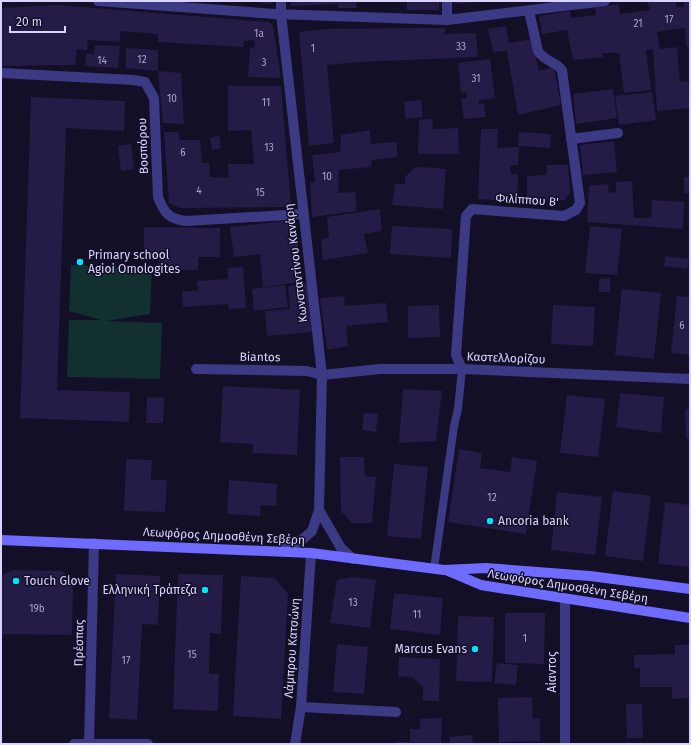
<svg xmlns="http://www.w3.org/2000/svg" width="691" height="745" viewBox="0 0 691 745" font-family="'Fira Sans',sans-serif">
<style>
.green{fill:#12302f}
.building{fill:#241b47}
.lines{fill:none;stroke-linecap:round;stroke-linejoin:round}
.service{stroke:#3d3a85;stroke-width:8}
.minor{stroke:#3d3a85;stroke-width:10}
.secondary{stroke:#6f6bff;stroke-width:10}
.poi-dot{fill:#00e5ff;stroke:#130f26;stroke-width:1.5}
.labels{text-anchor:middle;stroke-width:3;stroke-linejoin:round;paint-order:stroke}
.number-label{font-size:10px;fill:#aca6d1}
.street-label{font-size:12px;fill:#d9d4ff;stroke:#130f26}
.poi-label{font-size:12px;fill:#d9d4ff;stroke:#130f26;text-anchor:start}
</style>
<rect width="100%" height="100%" fill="#130f26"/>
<path class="green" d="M71,265L152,269L150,314L106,321L162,323L160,379L67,377L69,320H101L69,311Z"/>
<g class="building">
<path d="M248,1H272L271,4Z"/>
<path d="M291,1H356L357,8H338V4L291,6Z"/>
<rect x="407" y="1" width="32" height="9"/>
<path d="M455,1H475V2L455,4Z"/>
<path d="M647,1H675L677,7H684V1H690V46L686,47L685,28L657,32L660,49L677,47L680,82L688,81L690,108L657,111L653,49L646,50L651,90L624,93L619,53H602L603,57L573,60L567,30L542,34L539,16L570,11L571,18L596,15L595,7L619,4L620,14L650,10Z"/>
<path d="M57,5L269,22L273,26L281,78L248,77L250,48L255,47L254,40L244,41L243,47L158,42V34L121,31L119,42L88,40L87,50L77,49L75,65L1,66V8Z"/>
<path d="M506,26L509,43L531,39L539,71L554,67L561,105L518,115L507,51L493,52L488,29Z"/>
<path d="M405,28H446L444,34L476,33L478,57L359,62L327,65L334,143L309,146L299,32L326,29Z"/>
<path d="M95,45L120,46L118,68L85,66L86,54H94Z"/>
<path d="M126,48L158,50V71L126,68Z"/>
<path d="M490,59L495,98L479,100L478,104L484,103L486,117L464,119L461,99L467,98V92L461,93L458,63Z"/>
<path d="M158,71L181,73L184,124L163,123Z"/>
<path d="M228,86H281L291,207L180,208L169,203L164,132H178L180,140H200L202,163H209L210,177L229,178L228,164H254L251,130L228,131Z"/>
<path d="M613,89L617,118L576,124L573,94Z"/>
<path d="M652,92L656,120L619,125L615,96Z"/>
<path d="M31,97L125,101L124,131L66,128L57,390L130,392L129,422L20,418Z"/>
<path d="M421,100L423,117L406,119L404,102Z"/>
<path d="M432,119L433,129L458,128L459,154H418L419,120Z"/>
<path d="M481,129H498L497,148L519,147L518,165H510L511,174H518L517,201L478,199Z"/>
<path d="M370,130L371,144L397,142V157L372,160L371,167L339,170L338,193L355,192L357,211L312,217L310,183L315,182L312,155L340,152L341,135Z"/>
<path d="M519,132L551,134L550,148L518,146Z"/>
<path d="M219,136L221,148L212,150L210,138Z"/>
<path d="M614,141L617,172L583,175L580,145Z"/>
<path d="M131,144L134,169L121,171L118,146Z"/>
<path d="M547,165H568L570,192L565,200L527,202V176L546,175Z"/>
<path d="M422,167L446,169L443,209L392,205L395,184H405V177L414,168Z"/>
<rect x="684" y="177" width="6" height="16"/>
<path d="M632,181L634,218H651L652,200L684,202L683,229L587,222L589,186L608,184L609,193L616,192V182Z"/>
<path d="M380,209L382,231L364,234L368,253L323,260L321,239L329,237L327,217Z"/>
<path d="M295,220L302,282L263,287L260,254L234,257L230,227Z"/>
<path d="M392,226L452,229L451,258L390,254Z"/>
<path d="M590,226L622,229L617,275L585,273Z"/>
<path d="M144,227L220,228V257H198V270H159V260H144Z"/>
<path d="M665,256L689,259L687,269L664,266Z"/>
<path d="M243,267L246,308L229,309L228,304L183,307L182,292L198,290L197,281L228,279L227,268Z"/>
<path d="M610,278V292H599V279Z"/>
<path d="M308,284L312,332L267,336L265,311L290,309L288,286Z"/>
<path d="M285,285L288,307L254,311L252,289Z"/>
<path d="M622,289L661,293L654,359L615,355Z"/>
<path d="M344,296L345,306L386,303L388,322L346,326L348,346L327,350L320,298Z"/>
<path d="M677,296L690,297V355L671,353Z"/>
<path d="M439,305L440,337L408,338V306Z"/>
<path d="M553,305L595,307L593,346L551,344Z"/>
<path d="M223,386L300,390L297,455L253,453V444L220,442Z"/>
<path d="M403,389L442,391L436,441L399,443Z"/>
<path d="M620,393L664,397L661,433L616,427Z"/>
<path d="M567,395L605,399L598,457L560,453Z"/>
<path d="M147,397L164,398L163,423H146Z"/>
<path d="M685,409H690V439H686Z"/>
<path d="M364,413L378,414L376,432L362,430Z"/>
<path d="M459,449L482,453L480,468L510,472L512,457L537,461L526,534L448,522Z"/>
<path d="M340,457H364L365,476L376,477L372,523H352L341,511Z"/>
<path d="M126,459L152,460L151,480H167L165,512L124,511Z"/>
<path d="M394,464L428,467L421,539L387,536Z"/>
<path d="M229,480L277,484L276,506L261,505L260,516L227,514Z"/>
<path d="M613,491L651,496L643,561L605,556Z"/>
<path d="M557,492L602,497L595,555L551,550Z"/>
<path d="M665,502L690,505V567L658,564Z"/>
<path d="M12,570L62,571L73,582L72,635L1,634V576Z"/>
<path d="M116,574L160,576L158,625L142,624L137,720L109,718Z"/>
<path d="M178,574L223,575L221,634L210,633L209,674H219L218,711L173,709Z"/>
<path d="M241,576L275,578L288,594L281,719L233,716Z"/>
<path d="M353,577L376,580L370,628L330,623L337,580Z"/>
<path d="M394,593L443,598L440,635L390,629Z"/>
<path d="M505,613H545L544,664L505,663Z"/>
<path d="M458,616L494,617L492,682L456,681Z"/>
<path d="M337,644L368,647L364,694L333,692Z"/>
<path d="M675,645H690V698L672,699V687H640V668H634V655L675,654Z"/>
<path d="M399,657L440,659L439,701H423V687L412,677L398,676Z"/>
<path d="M497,663L518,665L516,685L494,683Z"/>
<path d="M532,697L533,719L540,718V741L499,742L498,698Z"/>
<path d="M626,704H642L643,738H627Z"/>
<path d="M442,718L441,744H396V742H410V729H420V719Z"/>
<path d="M472,735L473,744H450L449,737Z"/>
</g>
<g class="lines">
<path class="service" d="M434,569L454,426L458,409L462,369"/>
<g class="minor">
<path d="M98,1L276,14L447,20L605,1"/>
<path d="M447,1V20"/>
<path d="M1,73L133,80L145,82L154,98L158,197C164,213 169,219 186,221L303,214"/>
<path d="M571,139L618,133"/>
<path d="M196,369L307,371L322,375L380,369H462L690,379"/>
<path d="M462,369L456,355L466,216L472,209L564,216L576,210L580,203L562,70C555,61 544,61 538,51L529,11"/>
<path d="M319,510L341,548L353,559"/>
<path d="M280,551L303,539L312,531L319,510L322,375L281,14V1"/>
<path d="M301,707L396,712"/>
<path d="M74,744H148"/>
<path d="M89,744L94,543"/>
<path d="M295,744L301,707L311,553"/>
<path d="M565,744V599"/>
</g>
<g class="secondary">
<path d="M1,540L311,553L444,570L486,568L590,576L690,589"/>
<path d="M448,571L481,585L690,618"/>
</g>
</g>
<g class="poi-dot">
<circle cx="80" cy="262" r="4"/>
<circle cx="490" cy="521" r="4"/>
<circle cx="16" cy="581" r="4"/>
<circle cx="205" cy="590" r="4"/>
<circle cx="475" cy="649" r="4"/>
</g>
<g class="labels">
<g class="number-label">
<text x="669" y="23">17</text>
<text x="638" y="27">21</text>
<text x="259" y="37">1a</text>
<text x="461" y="50">33</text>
<text x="313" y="52">1</text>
<text x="142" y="63">12</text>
<text x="102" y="64">14</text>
<text x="264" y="66">3</text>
<text x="476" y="82">31</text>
<text x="172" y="102">10</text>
<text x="266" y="106">11</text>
<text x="269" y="151">13</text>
<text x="183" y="156">6</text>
<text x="327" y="180">10</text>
<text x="199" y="194">4</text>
<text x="260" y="196">15</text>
<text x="682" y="329">6</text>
<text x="492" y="501">12</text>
<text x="353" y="606">13</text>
<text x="37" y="612">19b</text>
<text x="417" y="618">11</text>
<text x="525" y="642">1</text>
<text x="192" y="658">15</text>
<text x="126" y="664">17</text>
</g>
<g class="street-label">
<text transform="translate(143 146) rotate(-92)" y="4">Βοσπόρου</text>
<text transform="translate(527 200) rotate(4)" y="4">Φιλίππου Β'</text>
<text transform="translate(296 263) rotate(-97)" y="4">Κωνσταντίνου Κανάρη</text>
<text transform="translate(260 357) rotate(1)" y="4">Biantos</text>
<text transform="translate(506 358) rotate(2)" y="4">Καστελλορίζου</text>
<text transform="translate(224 536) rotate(3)" y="4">Λεωφόρος Δημοσθένη Σεβέρη</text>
<text transform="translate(568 586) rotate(9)" y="4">Λεωφόρος Δημοσθένη Σεβέρη</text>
<text transform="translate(79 643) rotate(-89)" y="4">Πρέσπας</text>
<text transform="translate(292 648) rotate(-86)" y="4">Λάμπρου Κατσώνη</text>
<text transform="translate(552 672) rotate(-90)" y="4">Αίαντος</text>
</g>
<g class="poi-label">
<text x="88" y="259">Primary school<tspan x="88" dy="14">Agioi Omologites</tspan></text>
<text x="498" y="525">Ancoria bank</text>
<text x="24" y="585">Touch Glove</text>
<text x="197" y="594" text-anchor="end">Ελληνική Τράπεζα</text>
<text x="467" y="653" text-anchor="end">Marcus Evans</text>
</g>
</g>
<rect width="691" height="745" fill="none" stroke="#d9d4ff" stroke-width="4"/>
<path d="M10 26v6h55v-6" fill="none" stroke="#d9d4ff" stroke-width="2"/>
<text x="16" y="26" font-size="12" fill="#d9d4ff" stroke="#130f26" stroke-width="3" paint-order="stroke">20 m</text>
</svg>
